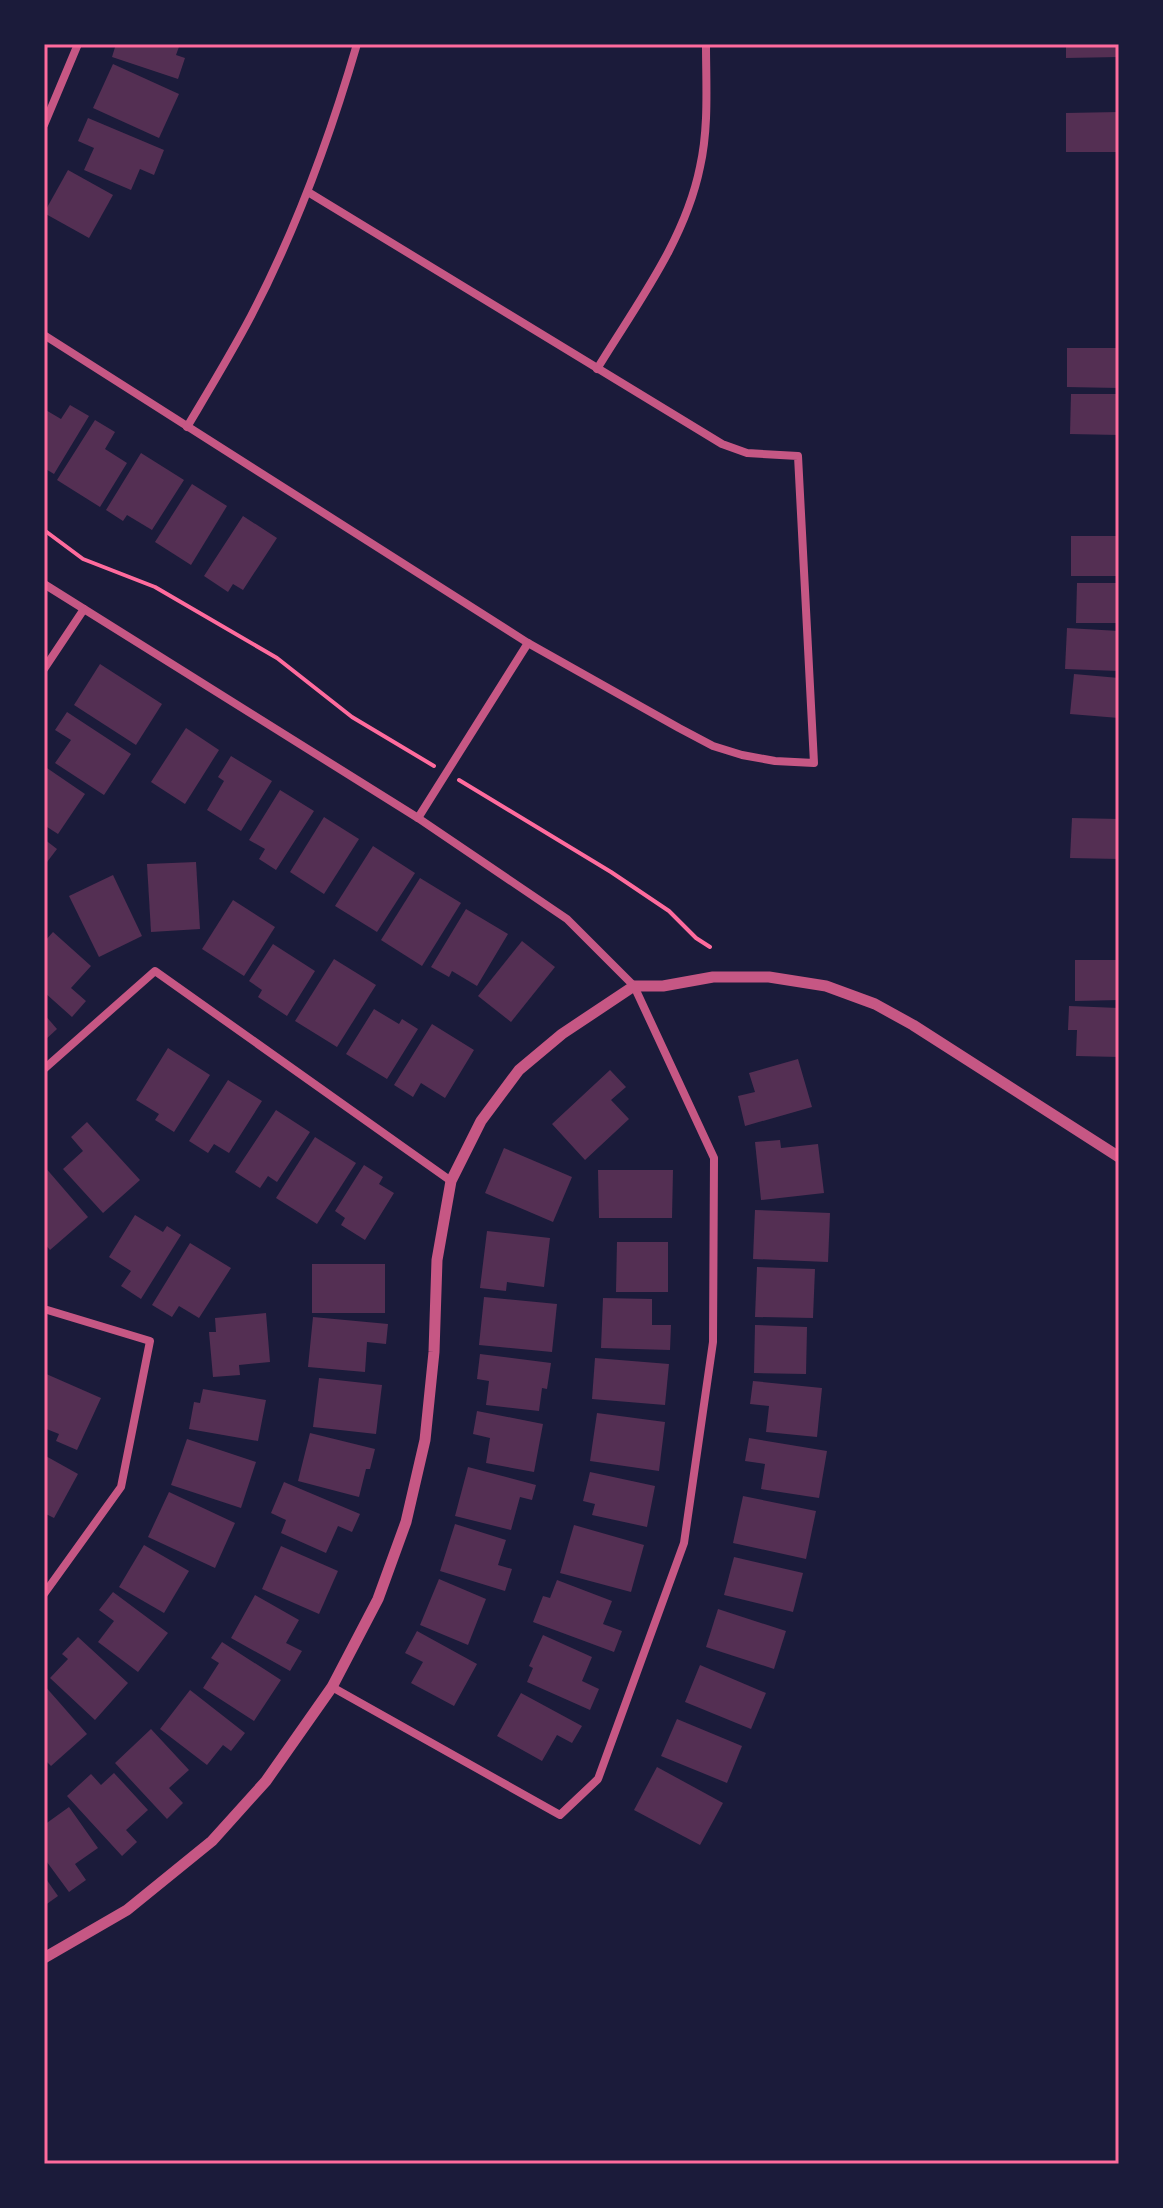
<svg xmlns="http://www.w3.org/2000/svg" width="1163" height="2208" viewBox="0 0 1163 2208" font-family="'Libre Baskerville',serif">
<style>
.building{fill:#542f53}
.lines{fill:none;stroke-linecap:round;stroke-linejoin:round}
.path{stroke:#ff6b9d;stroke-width:4}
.minor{stroke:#c65784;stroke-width:8}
.tertiary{stroke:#c65784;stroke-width:11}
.neatline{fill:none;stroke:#ff6b9d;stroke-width:3}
</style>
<rect width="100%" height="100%" fill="#1b1b3a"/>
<g class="building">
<path d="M116,44H180L176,55L185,58L178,79L112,57Z"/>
<path d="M1066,44H1119V57L1066,58Z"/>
<path d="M113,64L179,94L159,138L93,108Z"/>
<path d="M1119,112V152H1066V113Z"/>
<path d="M88,118L164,150L154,175L140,169L131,190L84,170L94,148L78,141Z"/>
<path d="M68,170L113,195L89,238L44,213Z"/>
<path d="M1067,348H1119V388L1067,387Z"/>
<path d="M1071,394H1119V435L1070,434Z"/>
<path d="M70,405L89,416L54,474L44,468V409L61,419Z"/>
<path d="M95,420L115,432L105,449L127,463L100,507L57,480Z"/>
<path d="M141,453L184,480L152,530L127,515L123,521L106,510Z"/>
<path d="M192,484L227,506L191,565L155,542Z"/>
<path d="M243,516L277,538L243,590L233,584L228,592L204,576Z"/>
<rect x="1071" y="536" width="48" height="40"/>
<path d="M1077,583H1119V623H1076Z"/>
<path d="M1067,628L1119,631V671L1065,669Z"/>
<path d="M100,664L162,704L136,745L74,705Z"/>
<path d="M1074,674L1119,678V718L1070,714Z"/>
<path d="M67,712L131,754L104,795L55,763L71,740L55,730Z"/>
<path d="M186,728L219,750L185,804L151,782Z"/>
<path d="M231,756L272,781L241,831L207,810L224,781L218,777Z"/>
<path d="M44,766L85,794L58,834L44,825Z"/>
<path d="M280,790L314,811L276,870L259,859L265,849L249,840Z"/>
<path d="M324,817L359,839L324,894L290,872Z"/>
<path d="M1072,818L1119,819V859L1070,858Z"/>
<path d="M44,839L57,849L44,866Z"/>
<path d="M373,846L415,873L377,932L335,906Z"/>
<path d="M196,862L200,929L151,932L147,864Z"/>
<path d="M113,875L142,936L99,957L69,896Z"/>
<path d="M420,878L461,903L422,966L381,940Z"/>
<path d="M233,900L275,927L244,976L202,949Z"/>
<path d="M466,909L508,934L477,986L452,971L449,977L431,967Z"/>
<path d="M53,932L91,966L71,988L86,1001L72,1017L44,992V942Z"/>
<path d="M522,941L555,967L511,1022L478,996Z"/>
<path d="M273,944L315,971L287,1016L258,997L262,990L249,981Z"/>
<path d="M334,959L376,985L337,1047L295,1021Z"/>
<path d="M1075,960H1119V1000L1075,1001Z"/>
<path d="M1069,1006L1119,1008V1057L1076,1056L1077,1030H1068Z"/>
<path d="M374,1009L399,1024L402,1019L418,1029L387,1079L346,1054Z"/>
<path d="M44,1014L57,1029L44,1041Z"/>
<path d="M432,1024L474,1050L445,1098L421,1083L413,1097L394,1085Z"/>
<path d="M168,1048L210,1075L174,1132L155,1120L159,1114L136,1100Z"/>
<path d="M798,1059L812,1107L745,1126L738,1096L755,1092L749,1073Z"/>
<path d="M610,1070L626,1087L611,1100L629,1119L585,1160L552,1124Z"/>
<path d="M228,1080L262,1101L229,1153L214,1144L208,1153L189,1141Z"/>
<path d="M276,1110L310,1132L277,1182L268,1176L260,1188L235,1172Z"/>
<path d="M87,1122L140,1180L103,1213L63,1169L83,1151L71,1137Z"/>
<path d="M315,1137L356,1163L317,1224L276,1198Z"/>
<path d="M780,1140L781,1148L818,1144L824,1193L761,1200L755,1142Z"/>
<path d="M504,1148L572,1177L553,1222L485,1193Z"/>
<path d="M364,1165L383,1177L379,1184L394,1193L365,1240L341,1225L345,1218L335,1211Z"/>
<path d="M44,1166L88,1217L50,1250L44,1243Z"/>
<path d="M598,1170H673L672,1218H599Z"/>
<path d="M755,1210L830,1213L828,1262L753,1259Z"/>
<path d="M135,1215L163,1232L167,1226L181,1235L141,1299L121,1286L131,1271L109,1257Z"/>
<path d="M487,1231L550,1238L544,1287L507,1282L506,1291L480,1288Z"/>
<path d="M617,1242H668V1292H616Z"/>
<path d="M190,1243L231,1268L199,1318L179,1306L172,1317L152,1305Z"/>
<rect x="312" y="1264" width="73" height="49"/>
<path d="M757,1267L815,1269L813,1318L755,1317Z"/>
<path d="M484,1297L557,1304L552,1352L479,1345Z"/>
<path d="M603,1298L652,1299V1325H671L670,1350L601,1348Z"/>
<path d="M266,1313L270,1362L239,1365L240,1375L213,1377L209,1332H216L215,1318Z"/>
<path d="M313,1317L388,1324L386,1344L367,1342L365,1372L308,1367Z"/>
<path d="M755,1325L807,1327L806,1374L754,1373Z"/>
<path d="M480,1354L551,1363L547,1389L542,1388L539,1411L486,1405L489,1381L477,1379Z"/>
<path d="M595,1358L669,1364L665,1405L592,1399Z"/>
<path d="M44,1373L101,1398L77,1450L56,1441L59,1434L44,1428Z"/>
<path d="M319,1378L382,1385L376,1434L313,1427Z"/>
<path d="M753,1381L822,1388L817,1437L766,1432L769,1406L750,1404Z"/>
<path d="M203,1389L266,1400L258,1441L189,1429L194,1402L200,1403Z"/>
<path d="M477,1411L543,1424L534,1472L486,1463L490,1438L473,1434Z"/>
<path d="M597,1413L665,1422L659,1471L590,1461Z"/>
<path d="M310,1433L375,1449L370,1469H366L359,1497L298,1481Z"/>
<path d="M749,1438L827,1451L819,1498L761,1489L765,1464L745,1461Z"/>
<path d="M187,1439L256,1462L241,1508L171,1485Z"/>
<path d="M44,1455L78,1474L54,1518L44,1513Z"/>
<path d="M468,1467L536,1485L532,1500L520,1497L511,1530L455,1516Z"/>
<path d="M590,1472L655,1486L647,1527L592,1515L595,1504L583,1501Z"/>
<path d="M284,1482L360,1514L352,1532L338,1526L326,1553L281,1533L286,1520L271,1513Z"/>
<path d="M169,1492L235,1523L215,1568L148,1537Z"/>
<path d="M743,1496L816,1511L806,1559L733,1543Z"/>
<path d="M455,1524L506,1540L498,1565L512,1569L505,1591L440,1571Z"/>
<path d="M574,1525L644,1545L631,1592L560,1573Z"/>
<path d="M144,1545L189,1571L164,1613L119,1587Z"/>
<path d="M281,1546L338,1571L319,1614L262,1589Z"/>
<path d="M734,1557L803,1573L793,1612L724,1595Z"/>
<path d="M439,1579L486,1599L468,1645L420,1625Z"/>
<path d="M557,1580L612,1601L603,1624L622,1631L614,1652L533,1622L543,1596L550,1598Z"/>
<path d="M113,1592L168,1633L138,1672L98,1642L114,1621L99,1610Z"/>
<path d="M255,1595L299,1620L286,1643L302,1651L290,1671L231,1638Z"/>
<path d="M718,1609L786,1631L774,1669L706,1647Z"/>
<path d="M417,1631L477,1664L454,1706L411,1683L423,1662L405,1653Z"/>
<path d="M543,1635L592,1657L582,1681L599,1689L590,1710L527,1682L533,1668L529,1666Z"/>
<path d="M78,1637L128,1683L95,1720L50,1678L68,1659L62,1654Z"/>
<path d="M222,1642L281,1680L254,1721L203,1688L219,1663L211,1658Z"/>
<path d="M700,1665L766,1693L751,1729L685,1702Z"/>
<path d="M44,1685L87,1734L51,1766L44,1759Z"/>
<path d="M190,1690L245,1733L231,1751L223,1745L207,1765L160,1729Z"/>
<path d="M521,1693L582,1726L572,1743L557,1735L542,1761L497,1736Z"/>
<path d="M677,1719L742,1746L727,1783L661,1756Z"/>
<path d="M151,1729L189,1770L169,1788L183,1803L167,1819L115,1763Z"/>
<path d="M657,1767L723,1803L700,1845L634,1810Z"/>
<path d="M114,1773L148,1810L126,1830L137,1842L122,1856L67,1796L91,1774L101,1785Z"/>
<path d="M69,1807L98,1848L75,1864L86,1880L69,1892L44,1858V1825Z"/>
<path d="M44,1876L58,1896L44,1906Z"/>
</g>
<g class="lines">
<g class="path">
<path d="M44,530L83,559L155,587L277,658L352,717L434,766"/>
<path d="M459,780L611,872L669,911L696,938L710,947"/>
</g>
<g class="minor">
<path d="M44,125L78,44"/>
<path d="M44,335L528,643L679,728L713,746L742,755L775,761L814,763L798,456L747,453L722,444L308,192"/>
<path d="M597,369C636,305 685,241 700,167C709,127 706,85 706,44"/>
<path d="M187,427C209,390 231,354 251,316C296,230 330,137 357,44"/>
<path d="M44,584L418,818L567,919L634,986L714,1158L713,1342L684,1543L598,1779L560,1815L332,1687"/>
<path d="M44,669L84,609"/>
<path d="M418,818L528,643"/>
<path d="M44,1069L155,971L451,1181"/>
<path d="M44,1309L150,1341L121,1487L44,1594"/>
</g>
<path class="tertiary" d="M44,1958L127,1910L212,1841L266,1781L332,1687L378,1599L406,1522L425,1440L434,1352L437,1260L451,1181L481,1121L519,1070L562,1034L634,986H663L713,977H769L826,986L875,1004L913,1025L1119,1157"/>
</g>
<rect width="1163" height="2208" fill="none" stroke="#1b1b3a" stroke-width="92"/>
<rect x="46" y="46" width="1071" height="2116" class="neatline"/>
</svg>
